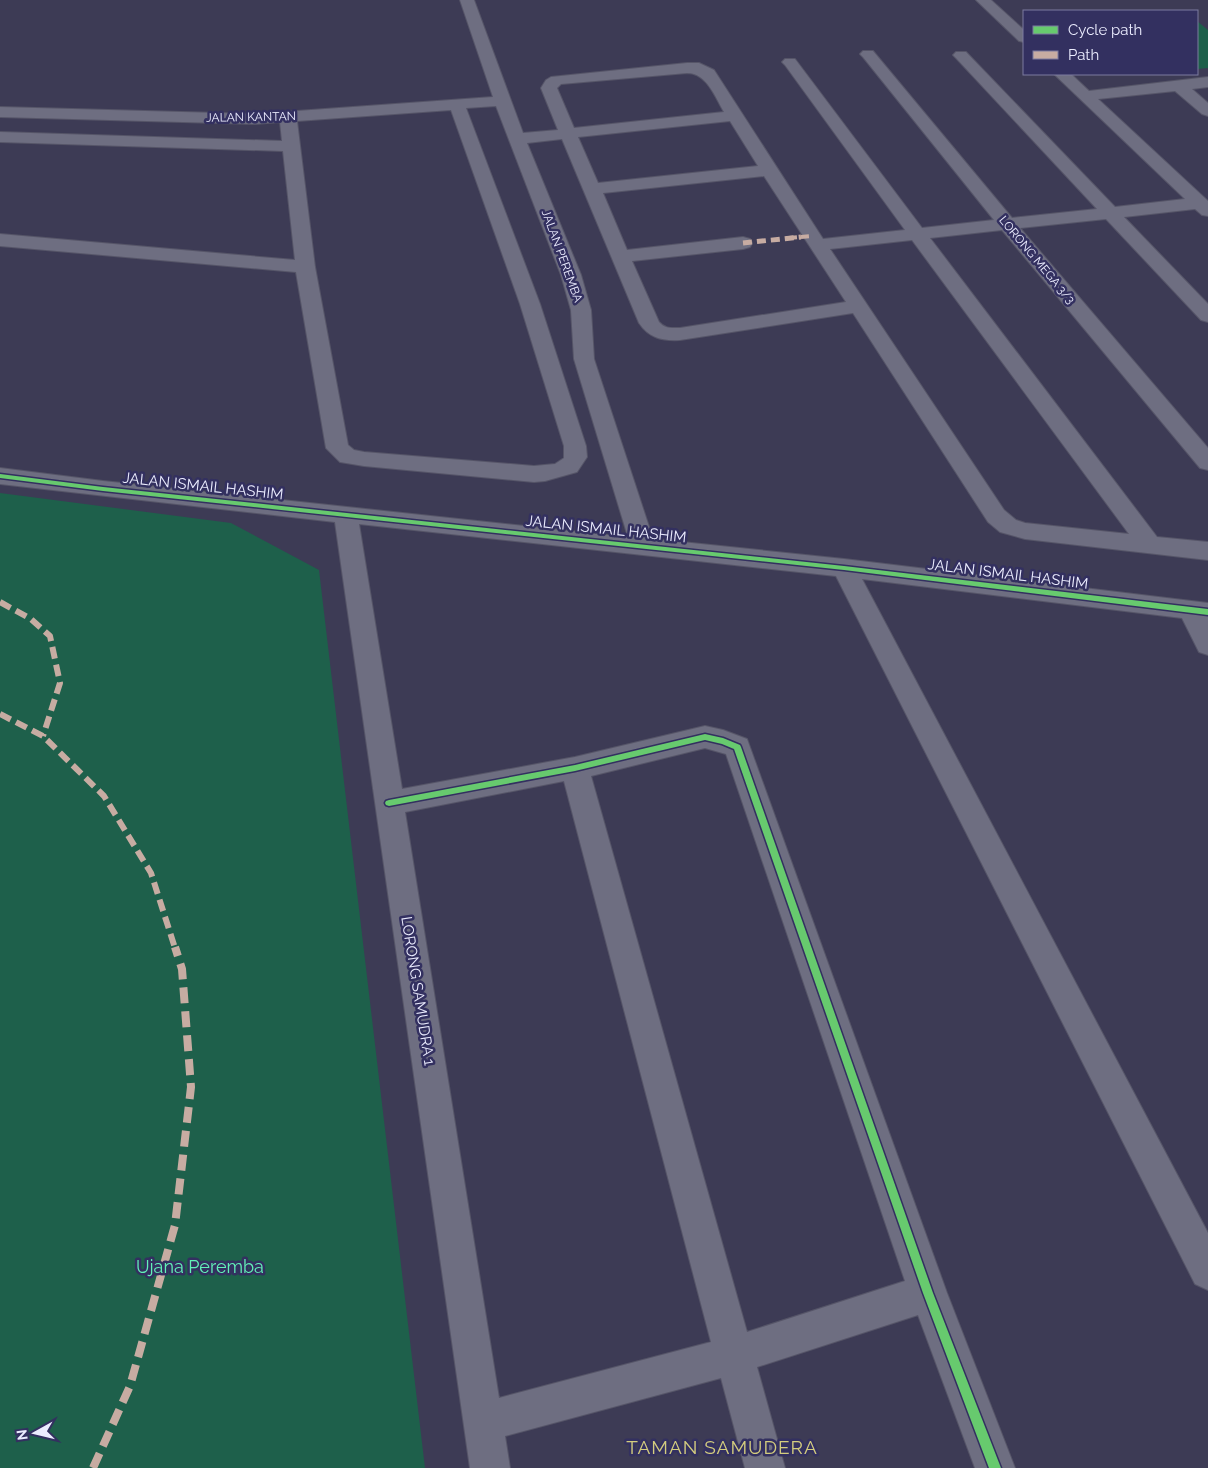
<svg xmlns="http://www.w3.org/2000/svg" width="1208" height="1468" viewBox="0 0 1208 1468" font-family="Raleway,sans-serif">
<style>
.green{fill:#1e604b}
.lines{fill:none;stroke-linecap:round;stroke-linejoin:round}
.minor-casing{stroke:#565568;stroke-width:2}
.minor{fill:#6e6e81;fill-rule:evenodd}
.quiet-far3{stroke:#c7aca2;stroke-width:4;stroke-dasharray:8 4;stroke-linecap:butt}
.quiet-far2{stroke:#c7aca2;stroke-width:5;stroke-dasharray:9 5;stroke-linecap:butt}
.quiet-far1{stroke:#c7aca2;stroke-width:6;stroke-dasharray:12 6;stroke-linecap:butt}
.quiet{stroke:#c7aca2;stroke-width:8;stroke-dasharray:16 8;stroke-linecap:butt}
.cycleway-casing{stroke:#333060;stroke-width:3}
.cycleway{fill:#67ca6e;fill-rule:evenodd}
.labels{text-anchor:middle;stroke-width:5;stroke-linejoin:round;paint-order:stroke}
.far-street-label{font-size:12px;fill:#ebecfe;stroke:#333060}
.street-label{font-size:15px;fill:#ebecfe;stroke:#333060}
.near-park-label{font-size:18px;fill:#62f1b7;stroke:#333060}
.near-neighbourhood-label{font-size:19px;letter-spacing:1px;fill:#d4cd7e;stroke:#333060}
</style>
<rect width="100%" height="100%" fill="#3d3b55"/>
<g class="green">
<path d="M1197,21L1208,30V68L1197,69Z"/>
<path d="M0,493L231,523L319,570L425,1468H0Z"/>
</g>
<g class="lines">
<defs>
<g id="minor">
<path d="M460,0H474L523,133L558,130L541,88L546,80L551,77L687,63H699L714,70L823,239L905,230L785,65L782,62L785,59H795L922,228L994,220L863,57L860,54L863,51H873L1012,218L1097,209L956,58L953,55L956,52H966L1115,207L1185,199L1054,74H1071L1089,91L1208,77V87L1192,89L1208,103V116L1202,114L1175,91L1098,99L1208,201V216L1202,215L1195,209L1124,217L1208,304V322L1201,320L1106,219L1020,228L1208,448V470L1200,468L1002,230L930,238L1157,537L1208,542V560L1025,539L1000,532L988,522L853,313L680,340C662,341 649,338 639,323L562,139L527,143L581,275L591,310L594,359L653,539L844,559L1208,603V655L1199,652L1182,618L862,579L1208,1233V1290L1195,1284L836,576L359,524L402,789L575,757L705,726L723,730L747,739L947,1293L1015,1468H975L918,1315L757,1367L785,1468H745L721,1378L505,1436L510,1468H470L335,522L0,484V468L103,481L628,537L574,359L571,310L561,275L496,106L466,108L540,304L586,446L587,457L577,472L545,481L534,482L364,466L340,462L326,448L296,272L0,246V234L295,260L283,151L0,142V132L282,141L280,122L255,124L0,117V107L255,114L493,97ZM687,73C707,73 715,97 724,112L574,128L557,88L561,84ZM451,110L520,304L564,446V458L555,464L534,466L364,452L354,450L348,445L315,267L297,121ZM730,121L758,166L598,183L578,137ZM764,176L846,302L680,328C671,328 665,329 659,322L632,261L743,249L750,247L752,243L750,239L743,237L627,250L603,193ZM912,240L1129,534L1025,523L1016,520L1004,510L830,249ZM705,748L726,754L905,1281L747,1332L591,776ZM564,781L711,1342L499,1398L405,812Z"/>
<path d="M976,0H991L1024,30V42L1019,41Z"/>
</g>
</defs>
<use href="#minor" class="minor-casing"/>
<use href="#minor" class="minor"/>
<path class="quiet-far3" d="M789,238L812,236"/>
<path class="quiet-far2" d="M743,243L801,237"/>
<g class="quiet-far1">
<path d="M0,602L31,619L50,636L60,683L43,736"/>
<path d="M0,714L43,736L104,796L151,873L175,948"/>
</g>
<path class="quiet" d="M93,1468L130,1386L175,1225L191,1087L182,969L175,947"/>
<defs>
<g id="cycleway">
<path d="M0,474L103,487L844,566L1208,609V615L844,570L103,491L0,478Z"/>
<path d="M705,734L723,738L740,745L741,747L933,1293L1001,1468H989L923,1293L734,749L722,744L705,740L575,771L389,806L386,805L385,803L386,801L389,800L575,765Z"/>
</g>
</defs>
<use href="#cycleway" class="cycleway-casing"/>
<use href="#cycleway" class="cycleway"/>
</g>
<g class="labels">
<g class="far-street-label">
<text transform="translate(251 117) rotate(-1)" y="4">JALAN KANTAN</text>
<text transform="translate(562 256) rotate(70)" y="4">JALAN PEREMBA</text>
<text transform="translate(1037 260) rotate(50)" y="4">LORONG MEGA 3/3</text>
</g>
<g class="street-label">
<text transform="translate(203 486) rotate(6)" y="5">JALAN ISMAIL HASHIM</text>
<text transform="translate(606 529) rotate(6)" y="5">JALAN ISMAIL HASHIM</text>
<text transform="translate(1008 574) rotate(7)" y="5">JALAN ISMAIL HASHIM</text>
<text transform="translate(418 991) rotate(81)" y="5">LORONG SAMUDRA 1</text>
</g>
<g class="near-park-label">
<text x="200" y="1273">Ujana Peremba</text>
</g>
<g class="near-neighbourhood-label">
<text x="722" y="1454">TAMAN SAMUDERA</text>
</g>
</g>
<rect x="1023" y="10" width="175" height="65" fill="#333060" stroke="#7d7b9f"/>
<rect x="1033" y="26" width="25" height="8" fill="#67ca6e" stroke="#7d7b9f"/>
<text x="1068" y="35" font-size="15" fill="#ebecfe">Cycle path</text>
<rect x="1033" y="51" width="25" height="8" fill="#c7aca2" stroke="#7d7b9f"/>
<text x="1068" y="60" font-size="15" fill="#ebecfe">Path</text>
<g transform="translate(35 1433) rotate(262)" stroke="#333060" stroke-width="4" paint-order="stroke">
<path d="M0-4L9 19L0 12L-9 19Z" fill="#ebecfe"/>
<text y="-8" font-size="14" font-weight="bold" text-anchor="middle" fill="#ebecfe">N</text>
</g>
</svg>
